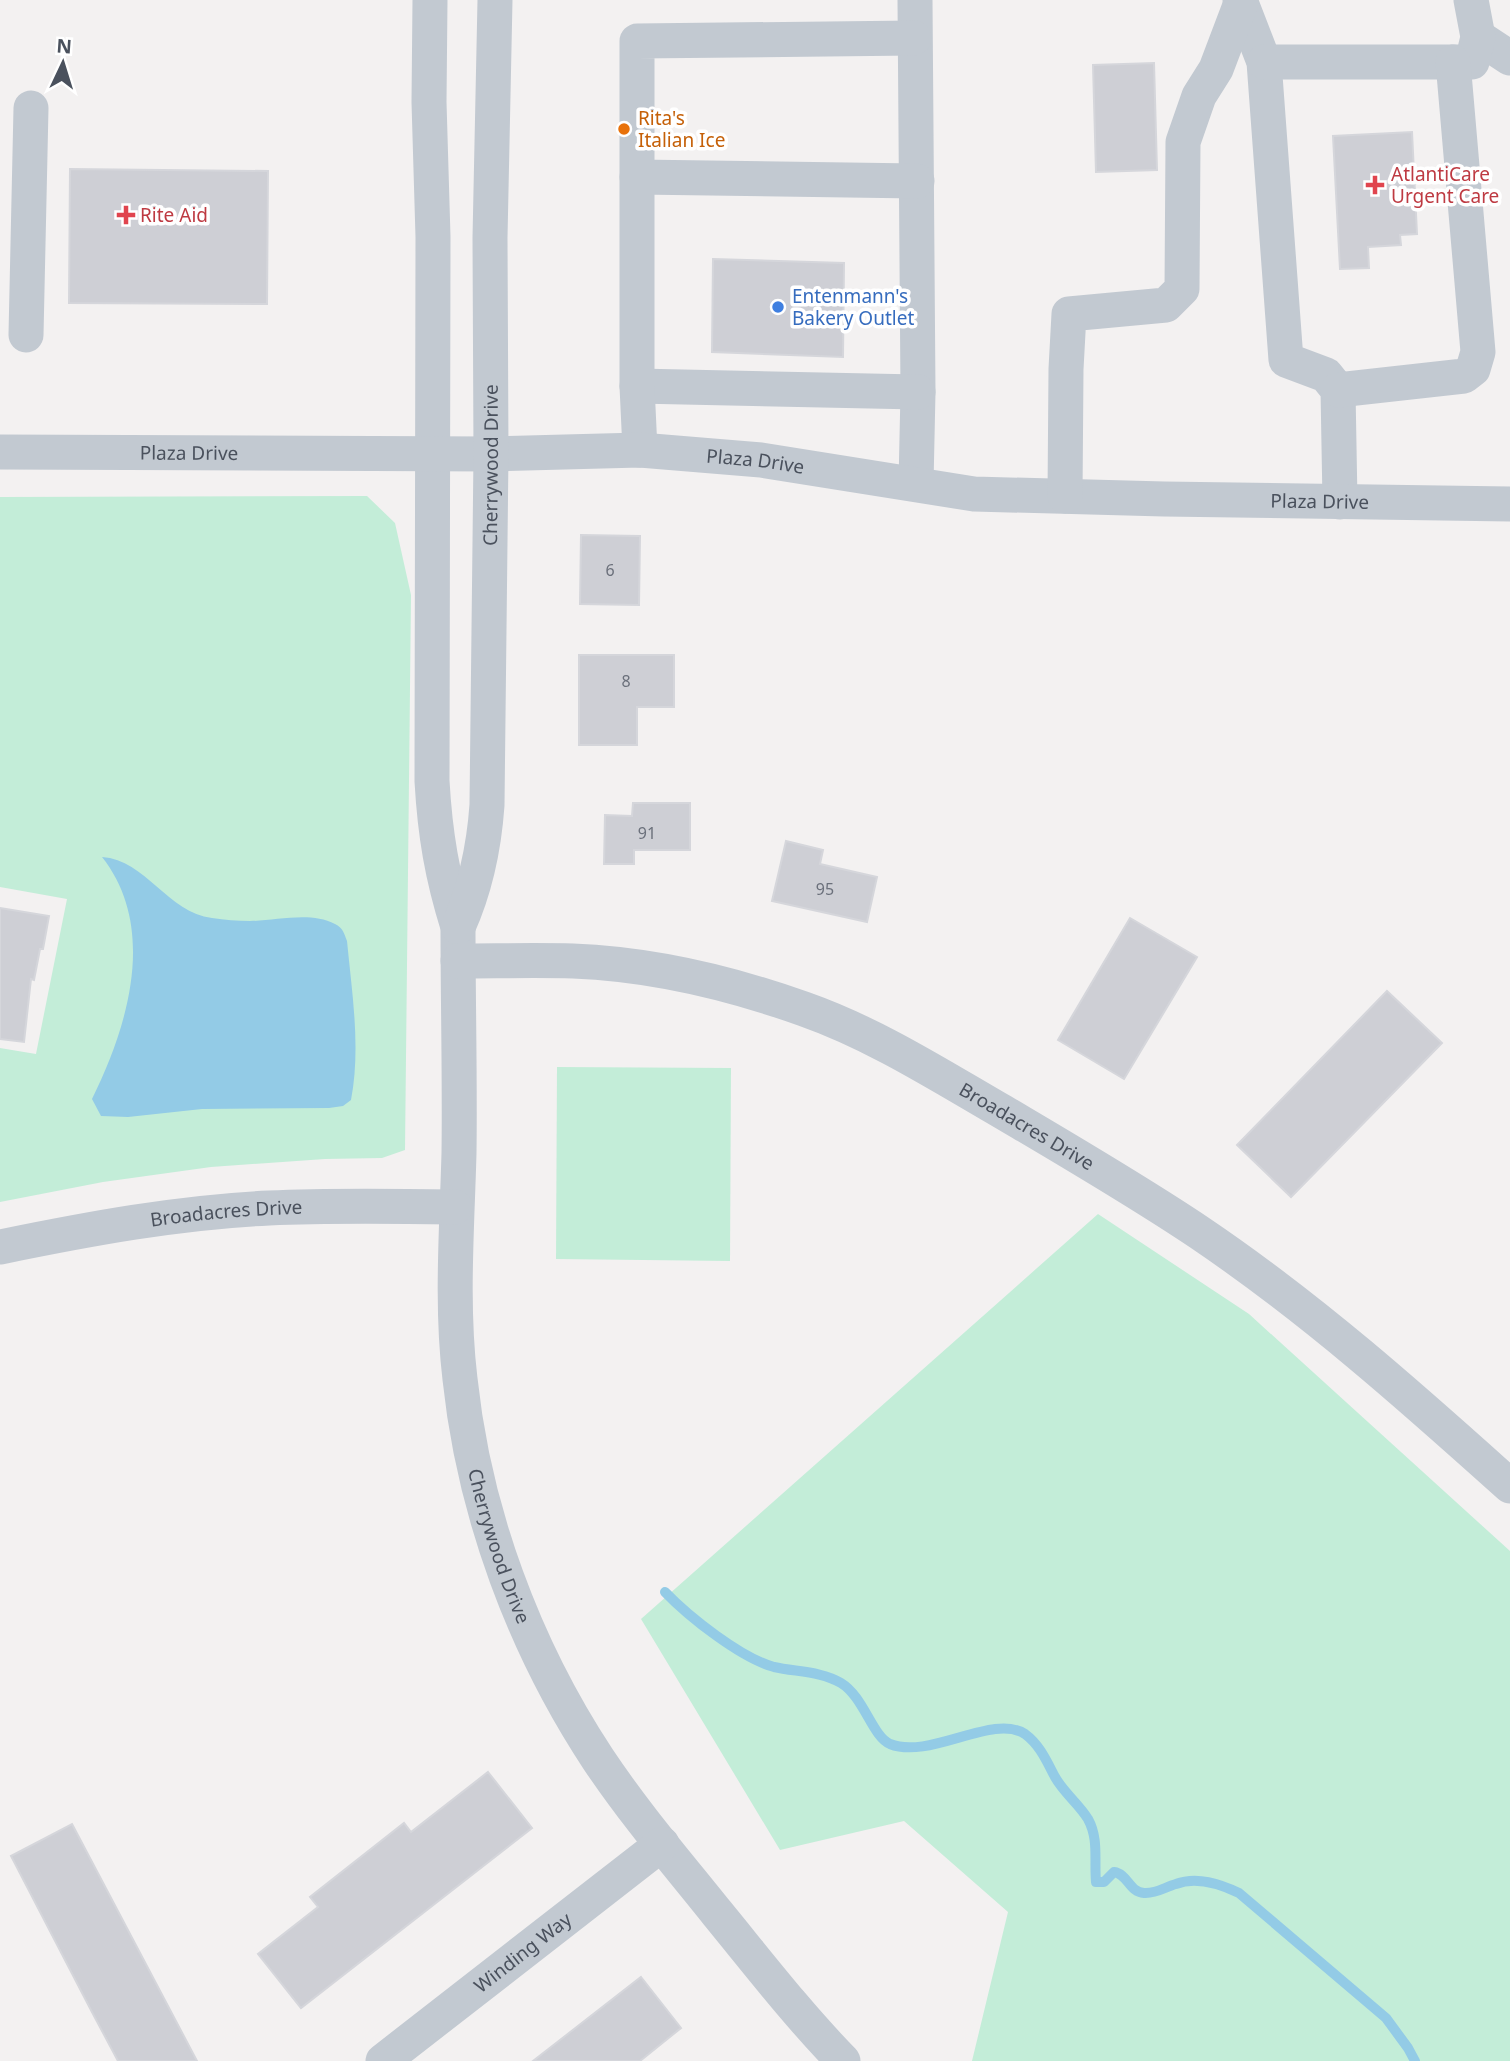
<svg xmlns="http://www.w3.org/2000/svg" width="1510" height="2061" viewBox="0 0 1510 2061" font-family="'Noto Sans',sans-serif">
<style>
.green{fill:#c3edd8}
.water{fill:#93cbe6}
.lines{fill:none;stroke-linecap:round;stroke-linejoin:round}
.stream{stroke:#93cbe6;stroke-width:10}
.building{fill:#cecfd5;stroke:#d5d6db;stroke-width:2}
.minor{stroke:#c2c9d1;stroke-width:35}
.food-dot{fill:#e8710a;stroke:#fff;stroke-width:2.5}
.health-dot{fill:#e0444e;stroke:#fff;stroke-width:2.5}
.shop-dot{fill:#3f7fe0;stroke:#fff;stroke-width:2.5}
.labels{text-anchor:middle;stroke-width:7;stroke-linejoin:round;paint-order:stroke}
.number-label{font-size:16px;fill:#6b707b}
.food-label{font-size:19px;fill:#c56008;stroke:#fff;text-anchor:start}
.health-label{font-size:19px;fill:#be3a42;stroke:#fff;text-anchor:start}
.shop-label{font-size:19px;fill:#366cbe;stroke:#fff;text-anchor:start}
.street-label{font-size:19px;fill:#4a515d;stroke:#fff}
</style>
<rect width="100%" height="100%" fill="#f3f1f1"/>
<g class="green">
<path d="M367,496L395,523L411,595L405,1150L382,1158L325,1159L211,1167L103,1182L0,1202V1048L36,1054L67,899L0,887V497Z"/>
<path d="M557,1067L731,1068L730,1261L556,1259Z"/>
<path d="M1098,1214L1249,1314L1510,1551V2061H972L1008,1912L904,1821L780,1850L641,1619Z"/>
</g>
<path class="water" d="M102,857C146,860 168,913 212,918C225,920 237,921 250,921C276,921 310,911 335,924C343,928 344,933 347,941C352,993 361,1048 351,1100L343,1106L329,1108L202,1109L128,1117L101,1116L92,1099C128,1026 158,928 102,857Z"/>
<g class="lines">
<path class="stream" d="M665,1592C689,1617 741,1658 774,1667C796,1672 821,1671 841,1683C864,1697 872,1736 890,1744C930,1760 993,1713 1025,1734C1040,1745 1047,1762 1055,1777C1064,1793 1079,1804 1088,1819C1099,1839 1094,1860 1096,1882H1104L1114,1872C1128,1874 1129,1892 1144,1893C1156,1894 1165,1887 1176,1884C1197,1876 1220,1884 1239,1893L1386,2018L1408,2048L1415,2061"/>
</g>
<g class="building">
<path d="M1154,63L1157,170L1096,172L1093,65Z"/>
<path d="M1412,132L1417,234L1400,235L1401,245L1368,247L1369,268L1340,269L1333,136Z"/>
<path d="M70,169L268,171L267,304L69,303Z"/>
<path d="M713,259L844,263L843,357L712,352Z"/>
<path d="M581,535L640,536L639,605L580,604Z"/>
<path d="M579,655H674V707H637V745H579Z"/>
<path d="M633,803H690V850H634V864H604L605,815L632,816Z"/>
<path d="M786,841L823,850L820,864L877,877L867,922L772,901Z"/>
<path d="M0,908L49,916L43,949H40L34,980L31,979L24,1042L0,1039Z"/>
<path d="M1130,918L1197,957L1124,1079L1058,1040Z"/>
<path d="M1387,991L1442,1043L1291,1197L1237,1145Z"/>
<path d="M488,1772L532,1828L301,2008L258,1954L318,1907L310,1897L404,1823L411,1832Z"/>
<path d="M72,1824L197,2061H118L93,2014L11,1856Z"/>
<path d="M641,1977L681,2028L640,2061H533Z"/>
</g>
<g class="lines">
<g class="minor">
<path id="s1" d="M430,0L429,102L433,237L432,781C435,834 442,876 458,927C458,1002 460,1078 459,1153C457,1228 451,1304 460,1379C474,1512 524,1647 598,1759C634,1813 677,1863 717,1913C758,1963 798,2015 843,2061"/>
<path d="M915,0L918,392L916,484"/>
<path d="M1240,0L1264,62L1286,360L1326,375L1338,390L1340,502"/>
<path d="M1478,37L1510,58"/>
<path d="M1264,62H1472L1478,37L1471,0"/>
<path d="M637,177L917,181"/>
<path d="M26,335L31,108"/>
<path d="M637,386L918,392"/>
<path d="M1338,390L1464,376L1473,369L1478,352L1453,62"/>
<path d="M640,450L637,386V41L914,38"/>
<path id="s2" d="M0,452L491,454L640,450L761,460L974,494L1164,499L1510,504"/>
<path d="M1065,496L1066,369L1069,314L1166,305L1182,289L1183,142L1199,96L1216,69L1241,3"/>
<path id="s3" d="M458,927C476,887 484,848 487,805L491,454L490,238L495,0"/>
<path id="s4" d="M458,961C496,961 535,960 573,961C651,964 731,983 804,1009C875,1034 939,1075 1003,1112C1069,1151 1136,1190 1200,1233C1311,1308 1411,1397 1510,1486"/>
<path id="s5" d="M0,1247C88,1229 179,1212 269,1208C331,1205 393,1206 455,1207"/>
<path id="s6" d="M383,2061L662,1844"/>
</g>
</g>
<circle class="food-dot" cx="624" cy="129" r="7"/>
<g class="health-dot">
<path d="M1371.5 174.5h7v7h7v7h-7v7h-7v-7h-7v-7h7z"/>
<path d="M122.5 204.5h7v7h7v7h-7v7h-7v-7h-7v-7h7z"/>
</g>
<circle class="shop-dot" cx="778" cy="307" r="7"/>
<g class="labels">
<g class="number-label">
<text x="610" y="576">6</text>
<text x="626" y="687">8</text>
<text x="647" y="839">91</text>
<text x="825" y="895">95</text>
</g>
<g class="food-label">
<text x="638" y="125">Rita's<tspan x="638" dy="22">Italian Ice</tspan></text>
</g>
<g class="health-label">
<text x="1391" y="181">AtlantiCare<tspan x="1391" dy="22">Urgent Care</tspan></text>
<text x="140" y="222">Rite Aid</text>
</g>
<g class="shop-label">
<text x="792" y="303">Entenmann's<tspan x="792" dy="22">Bakery Outlet</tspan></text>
</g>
<g class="street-label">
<text dy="7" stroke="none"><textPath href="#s2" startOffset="189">Plaza Drive</textPath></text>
<text dy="7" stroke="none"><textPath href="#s2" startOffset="756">Plaza Drive</textPath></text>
<text dy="7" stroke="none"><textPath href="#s3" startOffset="466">Cherrywood Drive</textPath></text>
<text dy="7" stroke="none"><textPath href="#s2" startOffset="1323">Plaza Drive</textPath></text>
<text dy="7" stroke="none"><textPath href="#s4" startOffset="604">Broadacres Drive</textPath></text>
<text dy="7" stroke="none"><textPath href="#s5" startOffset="229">Broadacres Drive</textPath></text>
<text dy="7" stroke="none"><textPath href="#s1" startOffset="1554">Cherrywood Drive</textPath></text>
<text dy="7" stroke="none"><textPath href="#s6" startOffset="177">Winding Way</textPath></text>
</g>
</g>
<g transform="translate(63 63) rotate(4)" stroke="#ffffff" stroke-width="5" paint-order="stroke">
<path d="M0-5L12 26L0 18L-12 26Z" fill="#4a515d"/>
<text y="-10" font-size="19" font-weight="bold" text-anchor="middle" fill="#4a515d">N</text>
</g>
</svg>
